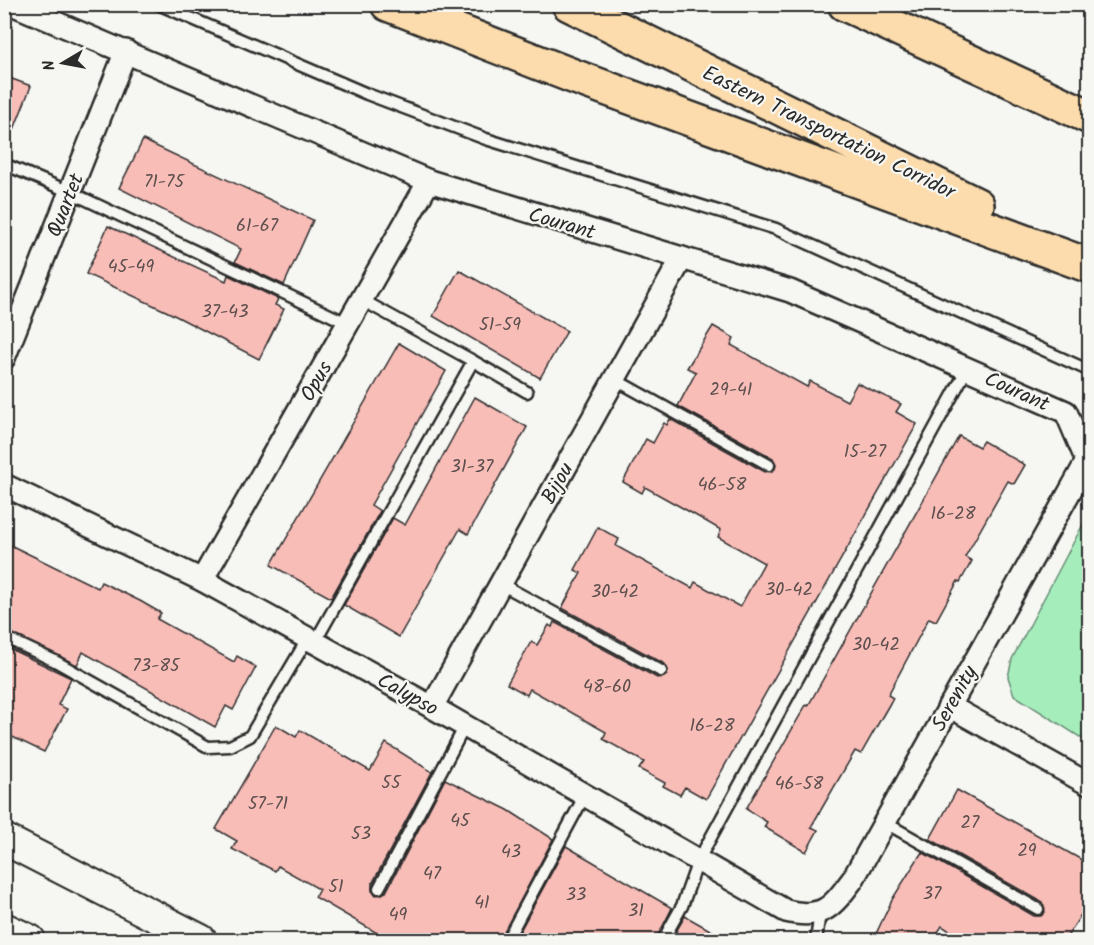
<svg xmlns="http://www.w3.org/2000/svg" width="1094" height="945" viewBox="0 0 1094 945" font-family="Kalam,sans-serif">
<style>
.green{fill:#a5eebc;stroke:#688c74;stroke-width:1.5}
.building{fill:#f9bdb8;stroke:#2b2b2b;stroke-width:1.5}
.lines{fill:none;stroke-linecap:round;stroke-linejoin:round}
.service-casing{stroke:#2b2b2b;stroke-width:15}
.minor-casing{stroke:#2b2b2b;stroke-width:26}
.secondary-casing{stroke:#2b2b2b;stroke-width:34}
.motorway-casing{stroke:#2b2b2b;stroke-width:38}
.service{stroke:#f6f6f2;stroke-width:10}
.minor{stroke:#f6f6f2;stroke-width:21}
.secondary{stroke:#f6f6f2;stroke-width:30}
.motorway{stroke:#fcdcac;stroke-width:33}
.labels{text-anchor:middle;stroke-width:4.5;stroke-linejoin:round;paint-order:stroke}
.number-label{font-size:18px;fill:#5e504e}
.street-label{font-size:21px;fill:#2b2b2b;stroke:#f6f6f2}
</style>
<rect width="100%" height="100%" fill="#f6f6f2"/>
<filter id="ink" filterUnits="userSpaceOnUse"><feTurbulence type="fractalNoise" baseFrequency=".0167" numOctaves="2"/><feDisplacementMap in="SourceGraphic" scale="12" xChannelSelector="R" yChannelSelector="G"/><feConvolveMatrix kernelMatrix="1 2 1 2 8 2 1 2 1" color-interpolation-filters="sRGB"/></filter>
<g filter="url(#ink)">
<path class="green" d="M1089,513V743L1014,695L1008,677L1012,659Z"/>
<g class="building">
<path d="M4,76L31,86L6,150L4,149Z"/>
<path d="M143,140L313,220L284,285L235,262L241,249L119,188Z"/>
<path d="M108,226L226,281L228,275L278,299L275,305L284,309L259,359L168,312L86,274Z"/>
<path d="M459,270L567,331L540,378L433,316Z"/>
<path d="M713,326L734,338L731,345L807,387L810,381L847,401L857,383L901,404L896,412L917,424L706,799L685,787L680,795L663,786L665,783L639,769L644,762L603,739L606,732L530,689L527,695L507,684L531,642L537,645L549,625L552,627L554,622L657,678L667,675L668,670L665,664L562,608L581,573L575,570L598,527L619,539L616,546L692,588L695,582L740,607L764,563L718,537L721,530L688,511L645,487L642,493L623,482L646,439L653,443L664,423L667,425L670,419L765,472L775,469L776,464L773,458L678,406L696,372L687,368Z"/>
<path d="M399,343L446,371L371,505L380,511L331,598L271,565Z"/>
<path d="M475,397L527,427L468,534L460,529L399,637L344,605L393,518L405,525Z"/>
<path d="M959,436L979,447L983,441L1025,465L1014,484L1008,481L974,541L965,557L972,561L960,582L958,581L936,621L929,618L888,695L893,698L882,717L861,754L855,751L811,827L818,830L806,852L764,827L767,822L746,809L806,705L808,706Z"/>
<path d="M4,542L98,588L101,582L140,601L161,613L157,619L234,662L237,656L256,667L233,710L226,706L215,727L83,652L77,665L4,630Z"/>
<path d="M4,646L71,678L58,705L67,709L44,752L4,733Z"/>
<path d="M276,725L296,737L300,730L370,771L386,743L432,772L372,884V891L376,895L386,892L445,779L508,810L553,839L500,940H389L315,897L319,889L278,866L275,871L232,849L237,841L216,829Z"/>
<path d="M957,790L1089,864V902L1065,940H964L942,926L933,940H873L893,898L922,852L1034,916H1041L1045,912L1042,902L930,839Z"/>
<path d="M566,846L672,908L656,940H515Z"/>
<path d="M685,916L728,940H671Z"/>
</g>
<g class="lines">
<defs>
<g id="service">
<path d="M158,4L367,94L486,139L776,229L1090,371"/>
<path d="M4,164L70,192L349,324"/>
<path d="M473,361L527,392"/>
<path d="M614,379L769,465"/>
<path d="M501,584L661,671"/>
<path d="M4,637L55,661L208,747L230,746L250,736L308,638"/>
<path d="M315,642L473,361L362,300"/>
<path d="M884,822L1038,909"/>
<path d="M379,888L465,726"/>
<path d="M507,940L585,795"/>
<path d="M663,940L682,906L698,861L967,369"/>
<path d="M816,940L820,913"/>
</g>
<g id="minor">
<path d="M4,358L126,51"/>
<path d="M4,485L202,580L432,707L786,911C823,920 832,907 853,879L1087,461L1066,412L790,291L429,181L12,4"/>
<path d="M202,580L429,181"/>
<path d="M949,706L1090,785"/>
<path d="M432,707L682,258"/>
</g>
<g id="secondary">
<path d="M4,839L201,940"/>
<path d="M4,928L30,940"/>
</g>
<g id="motorway">
<path d="M388,4L573,76L1090,266"/>
<path d="M569,4L977,205"/>
<path d="M845,4L1090,117"/>
</g>
</defs>
<use href="#service" class="service-casing"/>
<use href="#minor" class="minor-casing"/>
<use href="#secondary" class="secondary-casing"/>
<use href="#motorway" class="motorway-casing"/>
<use href="#service" class="service"/>
<use href="#minor" class="minor"/>
<use href="#secondary" class="secondary"/>
<use href="#motorway" class="motorway"/>
</g>
</g>
<g class="labels">
<g class="number-label">
<text x="164" y="187">71-75</text>
<text x="257" y="231">61-67</text>
<text x="131" y="272">45-49</text>
<text x="225" y="317">37-43</text>
<text x="500" y="330">51-59</text>
<text x="731" y="395">29-41</text>
<text x="865" y="457">15-27</text>
<text x="472" y="472">31-37</text>
<text x="722" y="490">46-58</text>
<text x="953" y="519">16-28</text>
<text x="789" y="595">30-42</text>
<text x="615" y="597">30-42</text>
<text x="876" y="650">30-42</text>
<text x="156" y="671">73-85</text>
<text x="607" y="692">48-60</text>
<text x="712" y="731">16-28</text>
<text x="391" y="788">55</text>
<text x="799" y="789">46-58</text>
<text x="268" y="809">57-71</text>
<text x="460" y="826">45</text>
<text x="970" y="828">27</text>
<text x="361" y="839">53</text>
<text x="1027" y="856">29</text>
<text x="511" y="857">43</text>
<text x="432" y="879">47</text>
<text x="336" y="892">51</text>
<text x="932" y="899">37</text>
<text x="576" y="900">33</text>
<text x="482" y="908">41</text>
<text x="636" y="916">31</text>
<text x="398" y="920">49</text>
</g>
<g class="street-label">
<text transform="translate(829 132) rotate(26)" y="7">Eastern Transportation Corridor</text>
<text transform="translate(65 205) rotate(-68)" y="7">Quartet</text>
<text transform="translate(562 223) rotate(16)" y="7">Courant</text>
<text transform="translate(316 381) rotate(-60)" y="7">Opus</text>
<text transform="translate(1017 391) rotate(24)" y="7">Courant</text>
<text transform="translate(557 483) rotate(-61)" y="7">Bijou</text>
<text transform="translate(408 694) rotate(29)" y="7">Calypso</text>
<text transform="translate(954 698) rotate(-61)" y="7">Serenity</text>
</g>
</g>
<rect width="1094" height="945" fill="none" stroke="#f6f6f2" stroke-width="24"/>
<rect x="12" y="12" width="1070" height="921" fill="none" stroke="#2b2b2b" stroke-width="2" filter="url(#ink)"/>
<g transform="translate(63 63) rotate(260)" stroke="#f6f6f2" stroke-width="4.5" paint-order="stroke">
<path d="M0-4.5L10 22L0 15L-10 22Z" fill="#2b2b2b"/>
<text y="-9" font-size="16" font-weight="bold" text-anchor="middle" fill="#2b2b2b">N</text>
</g>
</svg>
